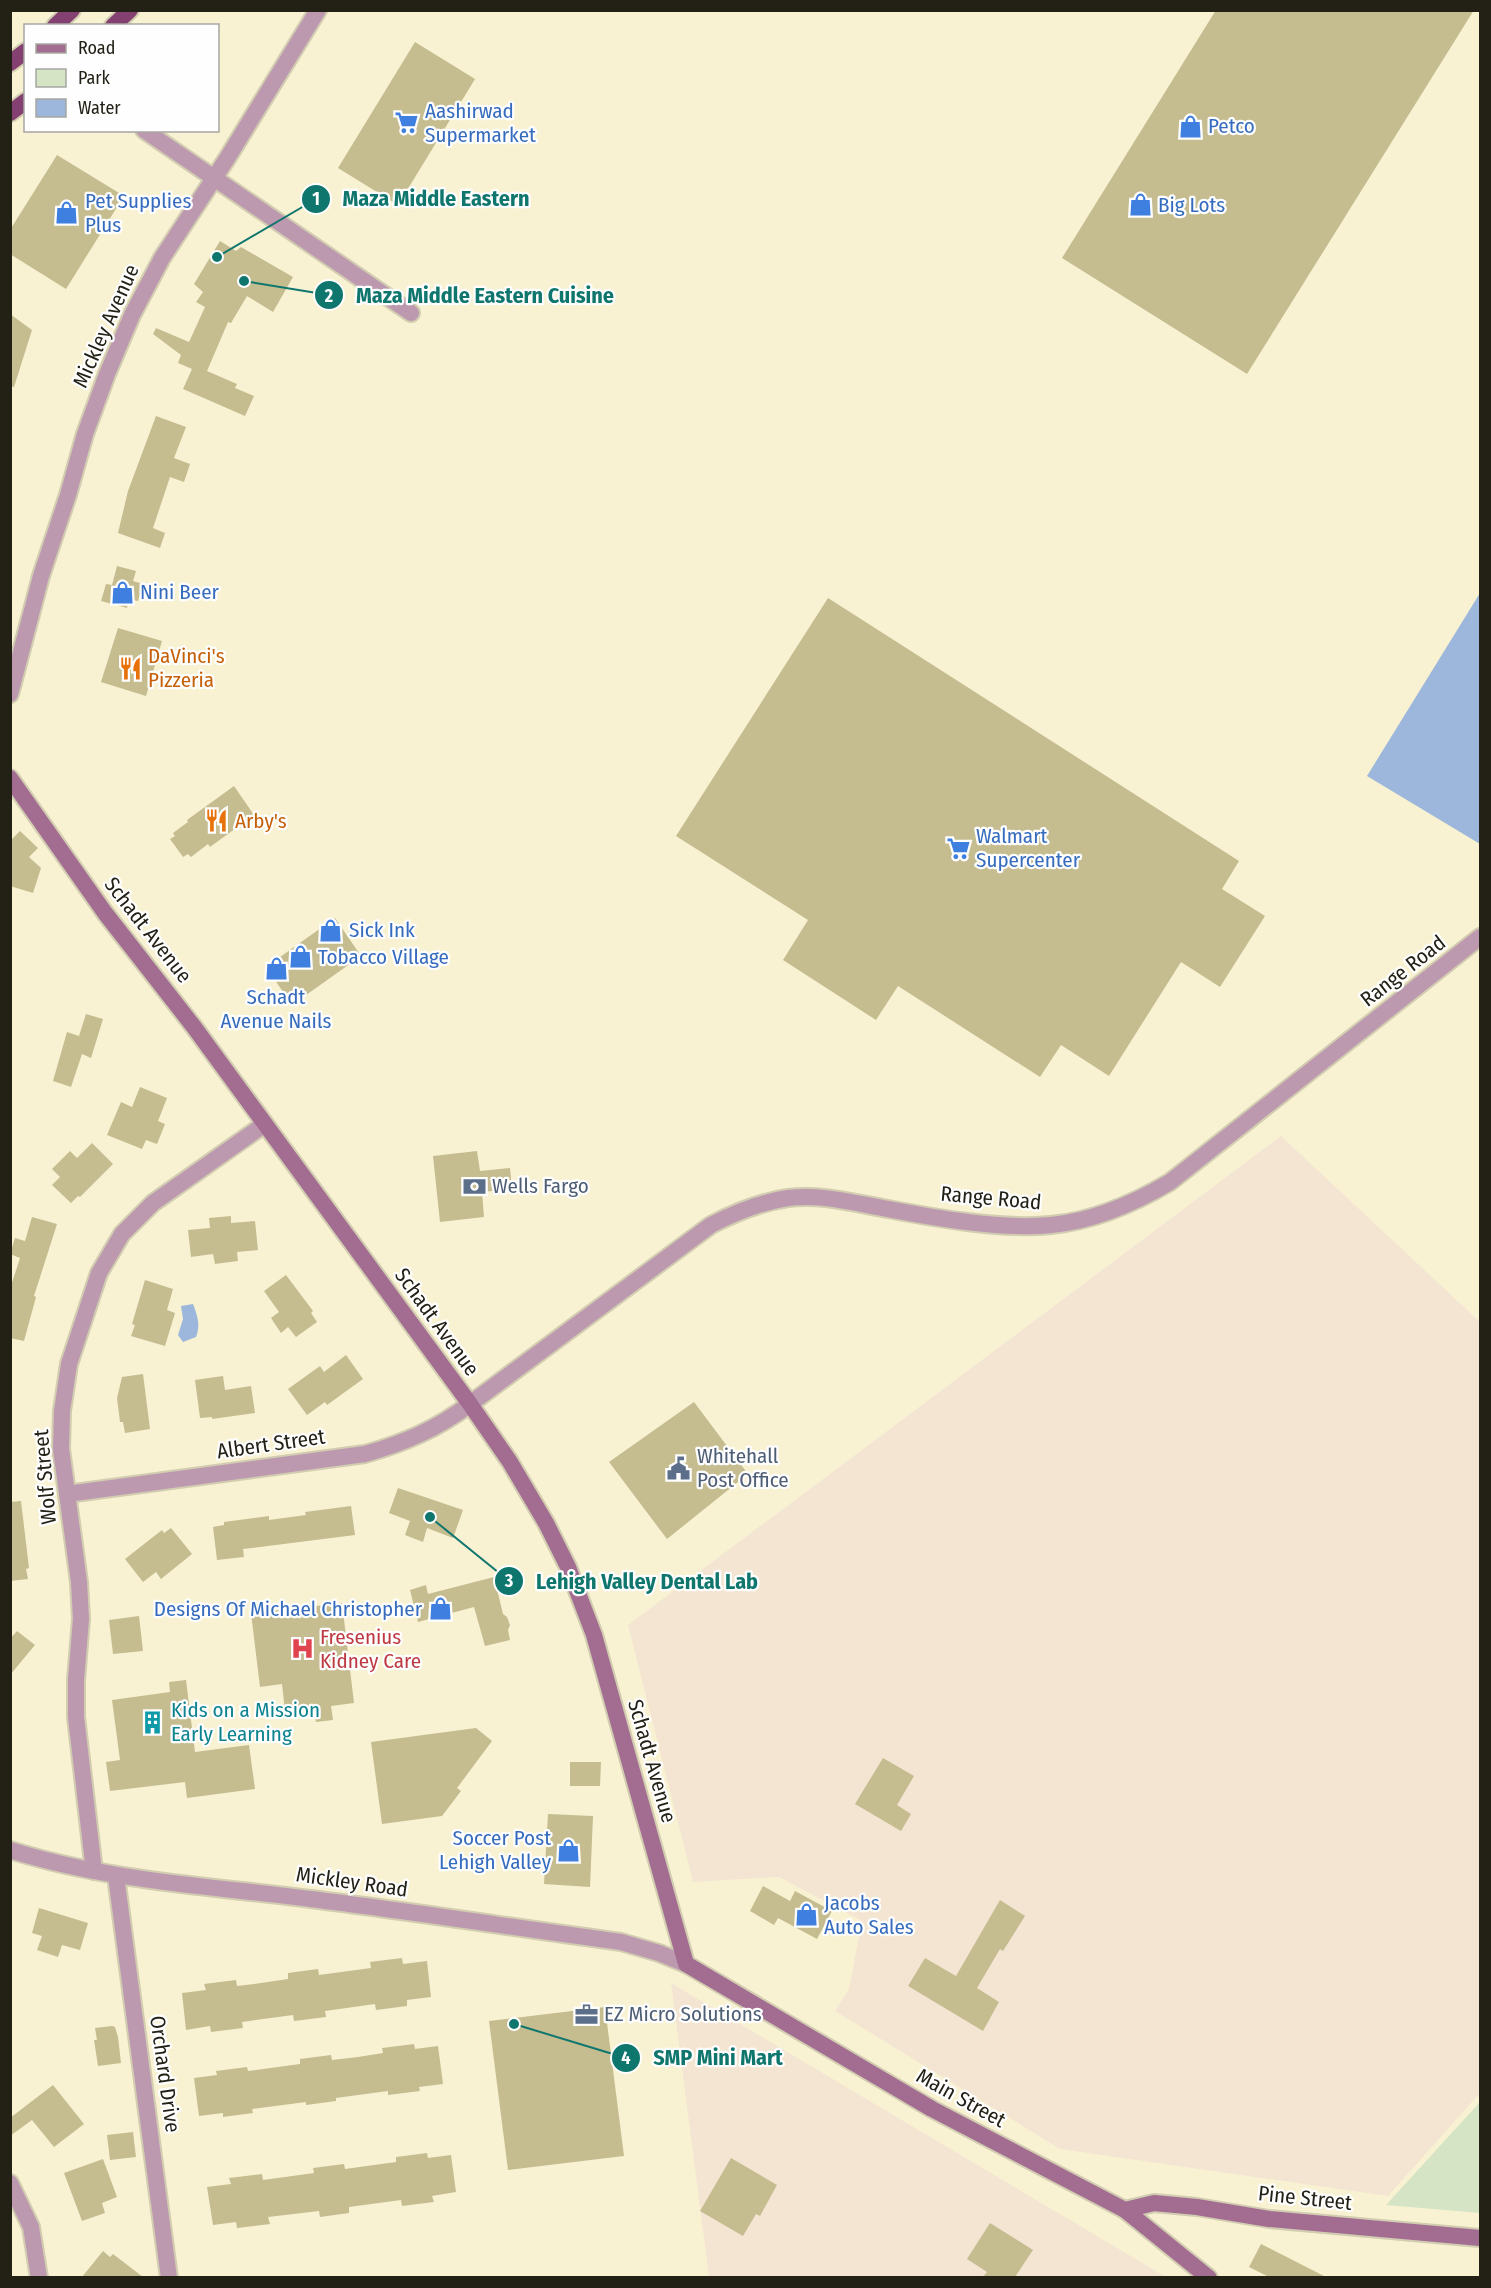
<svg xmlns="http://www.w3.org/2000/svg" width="1491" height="2288" viewBox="0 0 1491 2288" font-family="'Fira Sans Condensed',sans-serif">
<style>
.industrial{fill:#f4e5d2}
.green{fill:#d5e4c4}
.water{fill:#9cb7db}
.building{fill:#c5bc90}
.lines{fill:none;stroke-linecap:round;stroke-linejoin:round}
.minor-casing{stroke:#d2ccb1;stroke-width:20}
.tertiary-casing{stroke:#d2ccb1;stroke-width:20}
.secondary-casing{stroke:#d2ccb1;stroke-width:20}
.trunk-casing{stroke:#d2ccb1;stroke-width:20}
.minor{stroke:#bd99b0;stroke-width:16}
.tertiary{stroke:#bd99b0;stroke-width:16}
.secondary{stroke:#a26d91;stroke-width:16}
.trunk{stroke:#844070;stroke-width:16}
.labels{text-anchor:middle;stroke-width:4.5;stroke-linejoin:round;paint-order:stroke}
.shop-label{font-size:21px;fill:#366cbe;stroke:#fefefe;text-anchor:start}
.street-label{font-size:21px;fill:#232116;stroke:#fefefe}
.food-label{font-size:21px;fill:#c56008;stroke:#fefefe;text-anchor:start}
.service-label{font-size:21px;fill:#4e5e75;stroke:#fefefe;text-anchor:start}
.health-label{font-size:21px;fill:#be3a42;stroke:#fefefe;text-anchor:start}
.culture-label{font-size:21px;fill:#0d838f;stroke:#fefefe;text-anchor:start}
.leader{fill:none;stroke:#0f766e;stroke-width:2}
.callout-dot{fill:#0f766e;stroke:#fefefe;stroke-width:2}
.mark-label{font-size:18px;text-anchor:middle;font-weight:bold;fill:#fff}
.callout-label{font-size:22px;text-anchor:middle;font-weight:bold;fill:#0f766e;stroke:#fefefe;stroke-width:4.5;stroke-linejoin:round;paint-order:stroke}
</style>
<rect width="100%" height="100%" fill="#f8f2d3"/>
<g class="industrial">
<path d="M1281,1136L1480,1322V2093L1388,2196L1060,2149L835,2011L849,1989L862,1921L779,1877L693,1882L628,1625Z"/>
<path d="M671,1983L1166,2277H709Z"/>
</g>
<path class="green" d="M1480,2102V2213L1386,2205Z"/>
<g class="water">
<path d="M1480,593V844L1367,776Z"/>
<path d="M193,1304C197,1315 201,1325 196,1337L183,1342L178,1335L183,1319L181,1306Z"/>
</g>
<g class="building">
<path d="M1216,10H1474L1247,374L1062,258Z"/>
<path d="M415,42L475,79L398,205L338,168Z"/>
<path d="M57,155L124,196L66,289L10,254V230Z"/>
<path d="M220,241L236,251L241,247L293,277L273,312L247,296L231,323L228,322L207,371L237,384L235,388L254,396L245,416L183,389L192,369L178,363L181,355L153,334L156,328L189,342L205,307L196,302L203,292L194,284Z"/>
<path d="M10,314L32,330L14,387L10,386Z"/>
<path d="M156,416L186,427L174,458L190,464L184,482L170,477L153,528L165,533L160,548L118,533L128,491Z"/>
<path d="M117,566L136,571L133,581L143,584L138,601L129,599L127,608L101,601L106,584L112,585Z"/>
<path d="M828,598L1239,861L1222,889L1265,916L1220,987L1181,962L1109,1076L1061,1045L1040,1077L898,986L876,1020L783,960L808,920L676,836Z"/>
<path d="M118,628L162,641L146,696L101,682Z"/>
<path d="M234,786L254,815L210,847L208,844L191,857L188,854L183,857L170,839L175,836L173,833L188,822L187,820Z"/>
<path d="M20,831L38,848L29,857L41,868L33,893L10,886V841Z"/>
<path d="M335,918L361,956L292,1005L266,967Z"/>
<path d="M86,1014L103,1019L91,1058L82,1054L71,1087L53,1081L67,1032L79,1036Z"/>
<path d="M140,1087L167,1098L158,1121L165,1124L157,1144L146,1140L142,1149L107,1135L121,1102L132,1107Z"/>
<path d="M92,1143L113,1164L80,1197L78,1196L71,1203L52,1185L60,1177L52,1169L70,1151L77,1158Z"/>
<path d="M477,1151L480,1171L510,1168L512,1189L482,1192L484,1217L440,1222L433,1156Z"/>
<path d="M231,1216V1223L255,1221L258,1250L237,1252L238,1261L215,1264L213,1254L191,1257L188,1230L210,1228L209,1218Z"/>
<path d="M32,1217L57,1224L34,1296L36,1297L24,1341L10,1338V1289L20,1258L10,1254L15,1238L25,1241Z"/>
<path d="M286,1275L313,1311L311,1313L317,1322L296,1337L288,1327L281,1333L271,1318L279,1312L264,1291Z"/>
<path d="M145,1280L173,1289L167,1310L175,1313L165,1346L131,1336L135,1325L132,1324Z"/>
<path d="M346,1355L363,1379L327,1405L325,1402L307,1415L288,1389L320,1366L324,1372Z"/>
<path d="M143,1374L150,1429L125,1433L123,1422H120L117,1398L122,1377Z"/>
<path d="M223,1376L225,1390L251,1386L255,1413L212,1419V1417L200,1418L195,1380Z"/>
<path d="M694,1402L748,1474L667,1539L609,1462Z"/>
<path d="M398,1488L463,1510L453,1538L427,1528L423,1542L405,1535L410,1521L389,1513Z"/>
<path d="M21,1501L29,1568L26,1569L28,1579L10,1581V1502Z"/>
<path d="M351,1506L355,1535L243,1549L244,1557L217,1560L213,1527L224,1525V1522L269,1516V1520L306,1515L305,1512Z"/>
<path d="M171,1528L192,1554L161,1579L156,1572L143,1582L125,1559L162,1530L164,1533Z"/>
<path d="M494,1577L503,1614L507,1617L510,1625L508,1630L510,1640L485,1646L474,1607L418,1622L410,1590L426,1585L428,1594Z"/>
<path d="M342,1603L354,1703L331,1706L333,1720L316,1722L314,1708L285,1711L282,1684L260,1687L251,1613Z"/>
<path d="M139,1616L143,1651L113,1654L109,1620Z"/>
<path d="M17,1631L35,1645L10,1675V1639Z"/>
<path d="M186,1680L195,1752L249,1745L255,1789L187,1798L185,1782L110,1791L106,1762L120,1760L112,1700L170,1692L169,1682Z"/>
<path d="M476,1728L492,1741L457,1788L461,1791L442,1816L382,1824L371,1742Z"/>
<path d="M883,1758L914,1776L897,1805L911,1814L901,1831L855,1804Z"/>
<path d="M570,1762H601L600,1786H570Z"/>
<path d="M548,1814L593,1816L590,1887L544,1884Z"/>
<path d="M763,1886L790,1901L795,1891L832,1911L817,1939L778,1918L774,1925L750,1911Z"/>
<path d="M1000,1900L1025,1916L1003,1951L1000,1949L977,1988L999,2002L983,2031L908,1986L925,1958L956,1976Z"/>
<path d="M39,1908L88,1923L80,1950L62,1945L58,1957L37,1950L42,1936L32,1933Z"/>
<path d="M402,1958L403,1964L427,1961L431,1997L407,2000V2006L376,2010L375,2004L325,2011L326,2017L294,2021L293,2015L242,2022L243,2028L211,2032L210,2026L186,2030L182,1993L206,1990L204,1984L236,1980L237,1986L261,1983L288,1979V1973L318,1969L319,1975L371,1968L370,1962Z"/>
<path d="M605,2007L624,2156L508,2170L489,2021Z"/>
<path d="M112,2026L115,2027L118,2037L121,2063L98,2066L94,2040H97L95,2028Z"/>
<path d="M414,2044L415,2049L438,2046L443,2084L419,2087L420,2091L388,2095V2091L336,2098V2101L306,2105V2102L252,2109L253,2113L223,2117V2113L199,2116L194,2078L217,2075L216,2071L247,2067L248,2071L300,2064V2059L331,2055L332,2060L358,2057L383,2053L382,2048Z"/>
<path d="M53,2085L84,2124L54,2147L32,2120L10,2136V2118Z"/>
<path d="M133,2132L136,2157L110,2160L107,2135Z"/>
<path d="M427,2153L428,2158L451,2155L456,2192L432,2196L434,2202L402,2206L401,2200L349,2207V2213L320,2217L319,2211L268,2217L270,2224L237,2228L236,2222L213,2225L207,2187L231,2184L229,2178L262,2174L263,2180L314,2173L313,2168L344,2164L345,2169L396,2162V2157Z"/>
<path d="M731,2158L777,2185L760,2216L756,2214L743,2236L700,2211Z"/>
<path d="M103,2159L117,2197L102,2203L105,2213L82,2221L64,2173Z"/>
<path d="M990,2223L1033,2250L1015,2277H983L987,2272L967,2259Z"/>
<path d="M1261,2244L1326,2277H1269L1249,2267Z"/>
<path d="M103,2251L110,2257L113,2254L143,2277H82Z"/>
</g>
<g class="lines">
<defs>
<g id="minor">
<path d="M144,130L411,313"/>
<path d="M10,694L41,576L68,495L85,434L107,374L132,315L162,258L228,157L318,10"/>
<path d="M67,1494L365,1454C404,1443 437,1429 470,1404"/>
<path d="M94,1871L76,1717V1680L81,1619L79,1582L61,1449L62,1411L69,1364L99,1273L122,1234L153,1203L265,1124"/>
<path d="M116,1876L169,2278"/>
<path d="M10,2183L31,2227L39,2278"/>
</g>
<g id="tertiary">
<path d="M470,1404L711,1225C736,1212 760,1202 788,1198C822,1194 854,1203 888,1209C935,1218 1003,1230 1051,1225C1094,1221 1133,1204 1170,1182L1480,937"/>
<path d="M10,1850C108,1881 210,1886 311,1899C414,1912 518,1928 621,1942L659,1953L686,1964"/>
</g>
<g id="secondary">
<path d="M10,778L105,913L194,1027L470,1404L510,1462L546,1523L568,1567L594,1635L686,1964L932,2109L1125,2210L1209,2278"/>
<path d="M1125,2210L1154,2203L1197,2207L1269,2219L1480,2238"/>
</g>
<g id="trunk">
<path d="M55,26L72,10"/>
<path d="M113,26L130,10"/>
<path d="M10,63L26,51"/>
<path d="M10,113L26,101"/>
</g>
</defs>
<use href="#minor" class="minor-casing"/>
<use href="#tertiary" class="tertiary-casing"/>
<use href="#secondary" class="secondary-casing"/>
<use href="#trunk" class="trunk-casing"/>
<use href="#minor" class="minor"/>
<use href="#tertiary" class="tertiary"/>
<use href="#secondary" class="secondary"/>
<use href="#trunk" class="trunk"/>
</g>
<defs>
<symbol id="supermarket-bare" viewBox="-9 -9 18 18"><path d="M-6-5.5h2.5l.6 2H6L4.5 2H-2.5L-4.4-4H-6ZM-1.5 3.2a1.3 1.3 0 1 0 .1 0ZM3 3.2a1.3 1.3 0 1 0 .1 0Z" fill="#3f7fe0" stroke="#fefefe" stroke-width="2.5" paint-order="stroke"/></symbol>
<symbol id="shop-bare" viewBox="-9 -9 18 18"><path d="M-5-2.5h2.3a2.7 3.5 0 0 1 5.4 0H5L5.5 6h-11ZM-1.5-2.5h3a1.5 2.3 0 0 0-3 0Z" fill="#3f7fe0" stroke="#fefefe" stroke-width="2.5" paint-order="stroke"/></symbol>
<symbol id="restaurant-bare" viewBox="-9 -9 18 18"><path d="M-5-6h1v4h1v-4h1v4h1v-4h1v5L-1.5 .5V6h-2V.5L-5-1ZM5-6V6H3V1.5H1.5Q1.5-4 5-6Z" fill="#e8710a" stroke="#fefefe" stroke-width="2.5" paint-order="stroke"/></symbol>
<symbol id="bank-bare" viewBox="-9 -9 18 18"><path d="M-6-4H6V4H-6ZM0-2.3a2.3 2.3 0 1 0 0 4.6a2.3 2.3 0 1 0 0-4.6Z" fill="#5c6f8a" stroke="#fefefe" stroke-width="2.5" paint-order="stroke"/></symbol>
<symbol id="civic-bare" viewBox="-9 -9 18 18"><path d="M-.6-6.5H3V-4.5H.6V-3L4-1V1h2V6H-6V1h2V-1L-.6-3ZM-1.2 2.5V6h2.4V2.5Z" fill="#5c6f8a" stroke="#fefefe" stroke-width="2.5" paint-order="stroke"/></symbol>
<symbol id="hospital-bare" viewBox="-9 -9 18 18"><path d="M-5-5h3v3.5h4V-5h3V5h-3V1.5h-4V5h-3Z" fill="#e0444e" stroke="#fefefe" stroke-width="2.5" paint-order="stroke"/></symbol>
<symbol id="building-bare" viewBox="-9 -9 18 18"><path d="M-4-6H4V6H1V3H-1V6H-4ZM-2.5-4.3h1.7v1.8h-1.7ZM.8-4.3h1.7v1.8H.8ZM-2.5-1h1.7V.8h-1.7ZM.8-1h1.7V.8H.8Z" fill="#0f9aa8" stroke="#fefefe" stroke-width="2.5" paint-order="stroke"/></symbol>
<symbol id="office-bare" viewBox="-9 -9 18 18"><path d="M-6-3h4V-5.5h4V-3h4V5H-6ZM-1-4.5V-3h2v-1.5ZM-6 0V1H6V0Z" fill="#5c6f8a" stroke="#fefefe" stroke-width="2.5" paint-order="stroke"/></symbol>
</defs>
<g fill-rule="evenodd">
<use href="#supermarket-bare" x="390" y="106" width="33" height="33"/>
<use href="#shop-bare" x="1174" y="110" width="33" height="33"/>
<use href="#shop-bare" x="1124" y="188" width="33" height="33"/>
<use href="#shop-bare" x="50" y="196" width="33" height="33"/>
<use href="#shop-bare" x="106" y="576" width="33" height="33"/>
<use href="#restaurant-bare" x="114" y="652" width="33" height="33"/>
<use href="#restaurant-bare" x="200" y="804" width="33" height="33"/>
<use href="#supermarket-bare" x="942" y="832" width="33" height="33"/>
<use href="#shop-bare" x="314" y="914" width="33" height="33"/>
<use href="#shop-bare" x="284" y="940" width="33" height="33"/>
<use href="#shop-bare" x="260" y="952" width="33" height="33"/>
<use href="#bank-bare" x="458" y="1170" width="33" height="33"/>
<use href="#civic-bare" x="662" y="1452" width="33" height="33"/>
<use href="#shop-bare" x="424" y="1592" width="33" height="33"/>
<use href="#hospital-bare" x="286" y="1632" width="33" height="33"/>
<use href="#building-bare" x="136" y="1706" width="33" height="33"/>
<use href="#shop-bare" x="552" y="1834" width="33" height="33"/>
<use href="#shop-bare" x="790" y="1898" width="33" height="33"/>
<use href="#office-bare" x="570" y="1998" width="33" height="33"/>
</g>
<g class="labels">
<g class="shop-label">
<text x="425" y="118">Aashirwad<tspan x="425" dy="24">Supermarket</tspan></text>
<text x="1208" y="133">Petco</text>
<text x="85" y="208">Pet Supplies<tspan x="85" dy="24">Plus</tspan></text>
<text x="1158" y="212">Big Lots</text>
<text x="140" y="599">Nini Beer</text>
<text x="976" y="843">Walmart<tspan x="976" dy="24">Supercenter</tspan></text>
<text x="349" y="937">Sick Ink</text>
<text x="318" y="964">Tobacco Village</text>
<text x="276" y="1004" text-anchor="middle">Schadt<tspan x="276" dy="24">Avenue Nails</tspan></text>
<text x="422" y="1616" text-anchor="end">Designs Of Michael Christopher</text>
<text x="551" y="1845" text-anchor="end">Soccer Post<tspan x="551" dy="24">Lehigh Valley</tspan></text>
<text x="824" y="1910">Jacobs<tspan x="824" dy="24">Auto Sales</tspan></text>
</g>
<g class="street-label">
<text transform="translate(106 326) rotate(-66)" y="7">Mickley Avenue</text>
<text transform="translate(148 930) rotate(52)" y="7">Schadt Avenue</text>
<text transform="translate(1403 971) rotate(-38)" y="7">Range Road</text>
<text transform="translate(991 1198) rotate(5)" y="7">Range Road</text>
<text transform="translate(437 1322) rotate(54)" y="7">Schadt Avenue</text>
<text transform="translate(271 1444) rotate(-8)" y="7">Albert Street</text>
<text transform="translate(45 1477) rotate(-95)" y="7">Wolf Street</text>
<text transform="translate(652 1761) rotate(74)" y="7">Schadt Avenue</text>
<text transform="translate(352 1882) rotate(8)" y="7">Mickley Road</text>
<text transform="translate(165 2074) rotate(82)" y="7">Orchard Drive</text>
<text transform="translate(961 2098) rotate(29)" y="7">Main Street</text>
<text transform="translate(1305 2198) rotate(6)" y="7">Pine Street</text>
</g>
<g class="food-label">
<text x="148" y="663">DaVinci's<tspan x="148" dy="24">Pizzeria</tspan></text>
<text x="235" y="828">Arby's</text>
</g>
<g class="service-label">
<text x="492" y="1193">Wells Fargo</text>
<text x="697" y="1463">Whitehall<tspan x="697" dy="24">Post Office</tspan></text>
<text x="604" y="2021">EZ Micro Solutions</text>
</g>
<g class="health-label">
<text x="320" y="1644">Fresenius<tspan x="320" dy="24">Kidney Care</tspan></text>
</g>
<g class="culture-label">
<text x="171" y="1717">Kids on a Mission<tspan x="171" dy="24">Early Learning</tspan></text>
</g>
</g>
<path class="leader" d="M217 257L316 199M244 281L329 295M430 1517L509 1581M514 2024L626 2058"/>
<g class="callout-dot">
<circle cx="217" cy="257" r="6"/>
<circle cx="244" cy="281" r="6"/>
<circle cx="430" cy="1517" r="6"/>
<circle cx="514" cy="2024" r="6"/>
<circle cx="316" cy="199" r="15"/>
<circle cx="329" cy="295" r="15"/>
<circle cx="509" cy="1581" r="15"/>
<circle cx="626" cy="2058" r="15"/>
</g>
<g class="mark-label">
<text x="316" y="205">1</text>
<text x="329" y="302">2</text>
<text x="509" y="1587">3</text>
<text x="626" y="2064">4</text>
</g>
<g class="callout-label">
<text x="436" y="206">Maza Middle Eastern</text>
<text x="485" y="303">Maza Middle Eastern Cuisine</text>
<text x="647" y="1589">Lehigh Valley Dental Lab</text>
<text x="718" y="2065">SMP Mini Mart</text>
</g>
<rect width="1491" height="2288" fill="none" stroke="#232116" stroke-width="24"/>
<rect x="24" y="24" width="195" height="108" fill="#fefefe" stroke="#a6a6a1" stroke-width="1.5"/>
<rect x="36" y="44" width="30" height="9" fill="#a26d91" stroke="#a6a6a1" stroke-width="1.5"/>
<text x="78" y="54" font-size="18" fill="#232116">Road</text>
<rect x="36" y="69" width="30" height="18" fill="#d5e4c4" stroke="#a6a6a1" stroke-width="1.5"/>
<text x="78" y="84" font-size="18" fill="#232116">Park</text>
<rect x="36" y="99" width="30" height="18" fill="#9cb7db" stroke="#a6a6a1" stroke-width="1.5"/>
<text x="78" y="114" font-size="18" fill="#232116">Water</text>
</svg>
